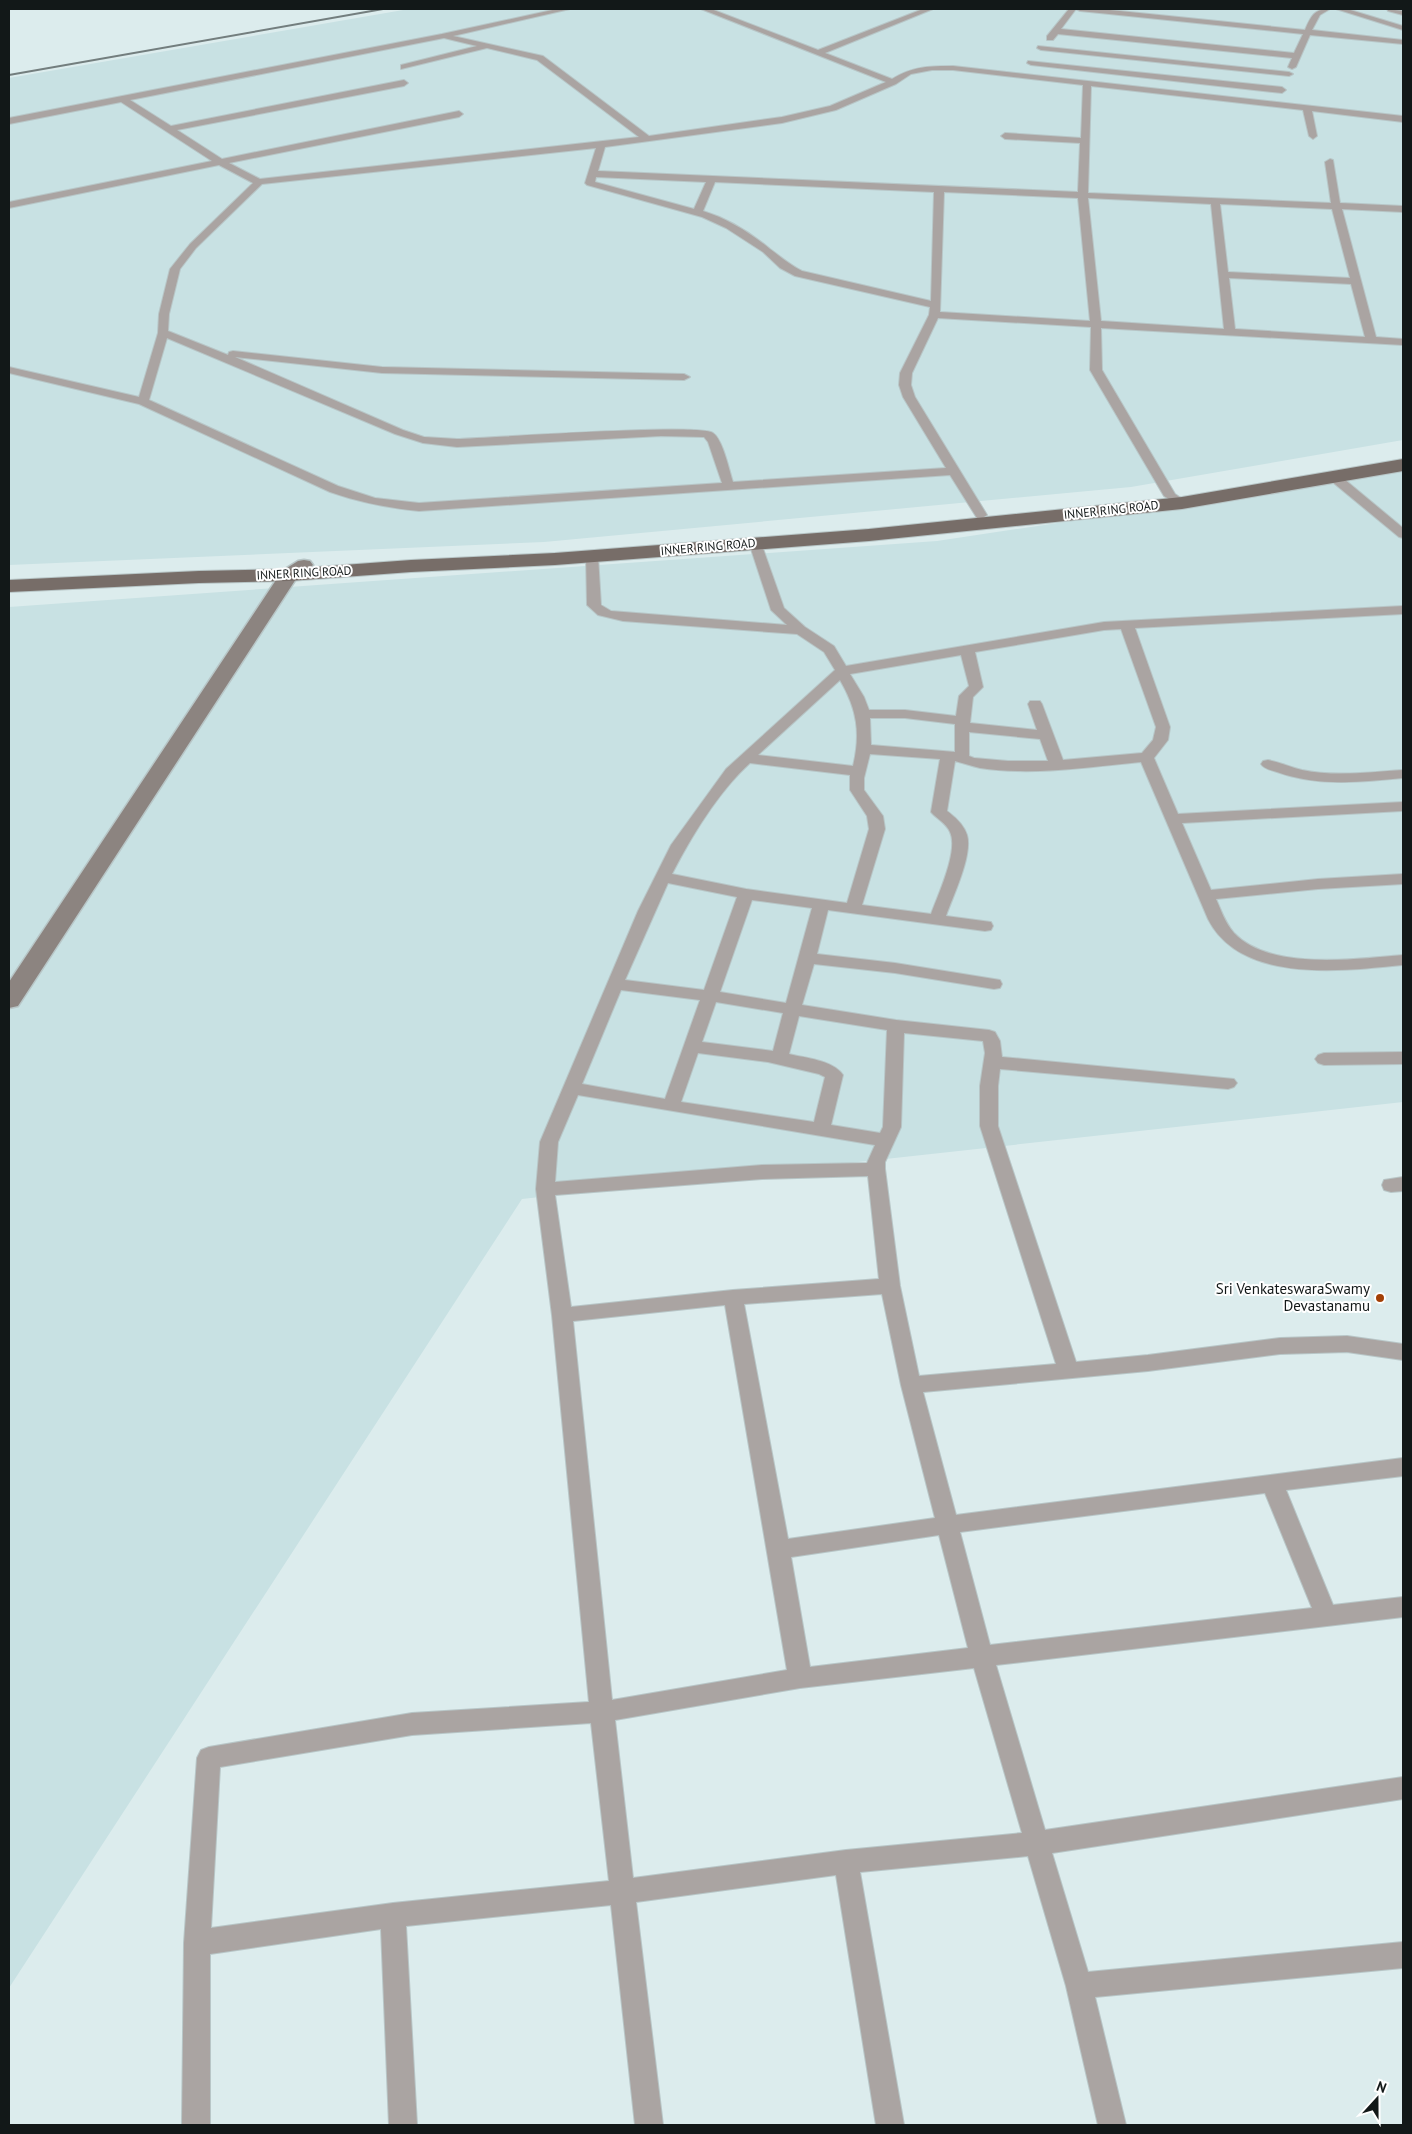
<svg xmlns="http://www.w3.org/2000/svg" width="1412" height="2134" viewBox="0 0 1412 2134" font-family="'PT Sans',sans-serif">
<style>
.built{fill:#c8e1e3}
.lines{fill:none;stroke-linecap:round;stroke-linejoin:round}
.street-casing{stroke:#b8c6c7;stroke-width:2}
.secondary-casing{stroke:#b8c6c7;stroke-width:3}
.primary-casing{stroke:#b8c6c7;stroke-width:2}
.street{fill:#aaa4a2;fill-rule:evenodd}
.secondary{fill:#8c8480;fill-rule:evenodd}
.primary{fill:#776d68;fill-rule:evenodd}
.rail{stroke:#737e7e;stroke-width:2}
.poi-dot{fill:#a34006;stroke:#fff;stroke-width:2}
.labels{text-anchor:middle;stroke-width:4;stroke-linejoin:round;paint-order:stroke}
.far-street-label{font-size:12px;fill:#121818;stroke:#fff}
.poi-label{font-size:15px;fill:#121818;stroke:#fff;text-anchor:end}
</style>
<rect width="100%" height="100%" fill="#dceced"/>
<g class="built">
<path d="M409,9H1403V440L1131,487L544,542L9,565V78Z"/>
<path d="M1403,471V1102L522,1199L9,1988V607L937,541Z"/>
</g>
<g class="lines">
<defs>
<g id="street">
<path d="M557,9H570L453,36L543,56L649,136L782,117L830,106L886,82L701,9H711L818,50L923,9H933L825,53L892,79C913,66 930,66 953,66L1403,116V122L1312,111L1317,136L1313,139L1309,136L1303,110L1091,86L1088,193L1331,203L1325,162L1330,159L1333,160L1340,203L1403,206V212L1342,209L1376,337L1403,339V345L1101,328L1102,370L1175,494L1188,503L1182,507L1164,496L1090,370L1091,327L938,318L912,373L911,385L915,397L987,515L981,519L977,518L950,475L419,511C388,508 359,502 330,492L139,404L9,373V367L139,397L158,333L159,314L170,269L190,244L253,183L219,165L9,208V202L212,161L121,102L9,124V118L442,34ZM444,38L477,46L401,65V69L487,48L537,60L639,137L260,179L229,163L459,117L463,114L459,111L222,159L177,130L404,86L408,83L404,80L171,126L130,100ZM932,70H953L1083,85L1081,138L1005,133L1001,136L1005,139L1080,143L1078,192L598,171L605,147L782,123L836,110L896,84L911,74ZM596,148L585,183L587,185L702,217L726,228L763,252L780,268L795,276L930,307L929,315L900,373L899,385L903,397L946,468L733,482C729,470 723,440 713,433C699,423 489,438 457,439L424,437L403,430L235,357L382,373L684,380L690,377L684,374L382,367L233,351L229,352L228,355L168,331L169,314L180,269L196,248L262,184ZM596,177L706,182L694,209L595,182ZM715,182L934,192L931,301L802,271C790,265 781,257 770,249C751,233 726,218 703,211ZM944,192L1078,198L1090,321L940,312ZM1088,198L1211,204L1224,329L1101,321ZM1220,204L1332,209L1350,278L1228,272ZM1229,278L1351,284L1365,337L1235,329ZM167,338L395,434L423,443L457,447L661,436L704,437L708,442L722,483L419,503L375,498L338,486L149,400Z"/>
<path d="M1069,9H1100L1305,30C1311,16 1314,9 1330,9L1320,15L1312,30L1403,40V44L1310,35L1296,67L1292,69L1288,67L1292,58L1058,34L1053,40H1047V36ZM1076,9L1080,11L1303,34L1294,53L1061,29Z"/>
<path d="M1336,9H1347L1403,26V30Z"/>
<path d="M1387,9L1403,11V15L1388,11Z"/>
<path d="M1038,46L1289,72L1293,74L1289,76L1041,50L1037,48Z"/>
<path d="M1028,61L1282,87L1286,90L1282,93L1031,65L1027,63Z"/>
<path d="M1334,473L1338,474L1403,528V538L1399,537L1330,480L1328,477L1330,474Z"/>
<path d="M755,539L761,543L784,608L805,627L834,646L846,666L1104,622L1403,606V614L1135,628L1170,727L1168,740L1154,758L1178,814L1403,802L1402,811L1182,823L1211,890L1318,879L1403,874V884L1318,889L1216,899C1221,910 1225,923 1234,933C1270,971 1355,959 1403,955V965C1342,971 1241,984 1208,919L1141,762C1088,767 1033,776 980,768C971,766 963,763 955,761L947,811C955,817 964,825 967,835C973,855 953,896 946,916L991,922L993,926L991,930L985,931L828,910L817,954L895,963L994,979L1000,980L1002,984L1000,988L994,989L895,973L814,964L802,1005L896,1020L989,1030L995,1032L1000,1041L1002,1057L1234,1079L1237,1083L1234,1087L1228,1089L1000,1069L998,1086V1126L1076,1362L1148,1355L1280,1338L1347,1336L1403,1344V1360L1347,1352L1280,1354L1148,1371L923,1392L956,1515L1403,1458V1476L1286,1490L1333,1605L1403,1597V1617L996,1665L1045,1830L1403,1777V1799L1052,1853L1088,1972L1403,1942V1968L1095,1997L1126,2125H1098L1066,1986L1028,1856L860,1872L904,2125H876L836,1875L636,1902L663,2125H635L611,1905L406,1926L417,2125H389L381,1929L210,1954V2125H182L184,1943L197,1758L201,1750L209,1747L412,1713L589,1702L552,1315L536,1189L540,1142L638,911L671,845L726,769L835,670L824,652L797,634L623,621L598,615L587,605L586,556L592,552L598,556L601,605L611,611L787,625L771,610L749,543ZM1121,629L1156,727L1153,740L1142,753L1063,760L1042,704L1040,701H1030L1028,704L1037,730L970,723L973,697L983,687L975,652L1104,630ZM961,655L969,686L959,696L956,716L905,710H869L864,697L850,674ZM840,680C857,709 861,733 853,766L758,755ZM870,718H905L955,724V752L871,745ZM969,732L1040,739L1048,761H1008L974,758L969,756ZM870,754L940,759L931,812C937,819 946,823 950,832C959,850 938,895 931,914L862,905L885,829L883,816L864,790V778ZM750,763L850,775V790L867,816L869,829L847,903L746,889L672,874C691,837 719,791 750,763ZM668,883L737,897L704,990L625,980ZM752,900L812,908L786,1003L720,992ZM621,990L700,1000L665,1099L582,1084ZM716,1002L783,1013L773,1051L702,1042ZM799,1016L887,1030L883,1127L880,1133L831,1125L843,1075C833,1060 805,1058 789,1054ZM904,1033L983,1041L985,1053L980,1086V1126L1056,1364L919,1376L900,1286L885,1169V1162L901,1127ZM698,1053L768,1062L819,1074L825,1077L814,1122L681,1102ZM578,1095L875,1145L867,1163L762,1165L555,1182L558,1142ZM868,1176L879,1279L733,1290L571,1307L555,1195L762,1179ZM882,1294L901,1385L935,1518L788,1539L744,1304ZM725,1305L787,1670L612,1700L573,1321ZM1265,1493L1312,1608L990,1645L960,1532ZM939,1535L968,1648L810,1667L791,1557ZM974,1668L1022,1833L846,1850L633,1878L615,1720L800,1688ZM591,1723L609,1881L393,1903L211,1928L220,1767L412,1735Z"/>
<path d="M1268,760C1279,762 1290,767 1302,770C1335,777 1370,772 1403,770V778C1361,782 1318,787 1277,772C1271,770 1264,769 1261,764L1263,761Z"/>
<path d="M1403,1052V1064L1324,1065L1318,1063L1315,1059L1318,1055L1324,1053Z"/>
<path d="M1403,1177V1191L1391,1192L1384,1190L1382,1185L1384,1180Z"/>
</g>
<path id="secondary" d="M304,560L310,561L313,565L296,579L18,1006L9,1008V982L282,571L298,561Z"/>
<path id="primary" d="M1403,459V471L1182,509L869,541L555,565L411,572L289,581L199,583L9,592V580L199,571L289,569L411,560L555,553L869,529L1182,497Z"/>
</defs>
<use href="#street" class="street-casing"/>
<use href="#secondary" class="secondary-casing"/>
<use href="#primary" class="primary-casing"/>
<use href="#street" class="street"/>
<use href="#secondary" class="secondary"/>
<use href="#primary" class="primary"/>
<path class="rail" d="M9,75L383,9"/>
</g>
<circle class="poi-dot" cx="1380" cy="1298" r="5"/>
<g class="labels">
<g class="far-street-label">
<text transform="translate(1111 510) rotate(-6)" y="4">INNER RING ROAD</text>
<text transform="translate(708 547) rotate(-5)" y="4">INNER RING ROAD</text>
<text transform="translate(304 573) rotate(-3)" y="4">INNER RING ROAD</text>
</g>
<g class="poi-label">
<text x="1370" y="1294">Sri VenkateswaraSwamy<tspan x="1370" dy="17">Devastanamu</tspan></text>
</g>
</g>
<rect width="1412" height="2134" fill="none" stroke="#121818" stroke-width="20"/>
<g transform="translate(1377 2099) rotate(21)" stroke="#ffffff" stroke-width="4" paint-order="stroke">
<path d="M0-4L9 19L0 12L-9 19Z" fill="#121818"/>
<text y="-8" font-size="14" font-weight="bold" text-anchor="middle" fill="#121818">N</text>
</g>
</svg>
